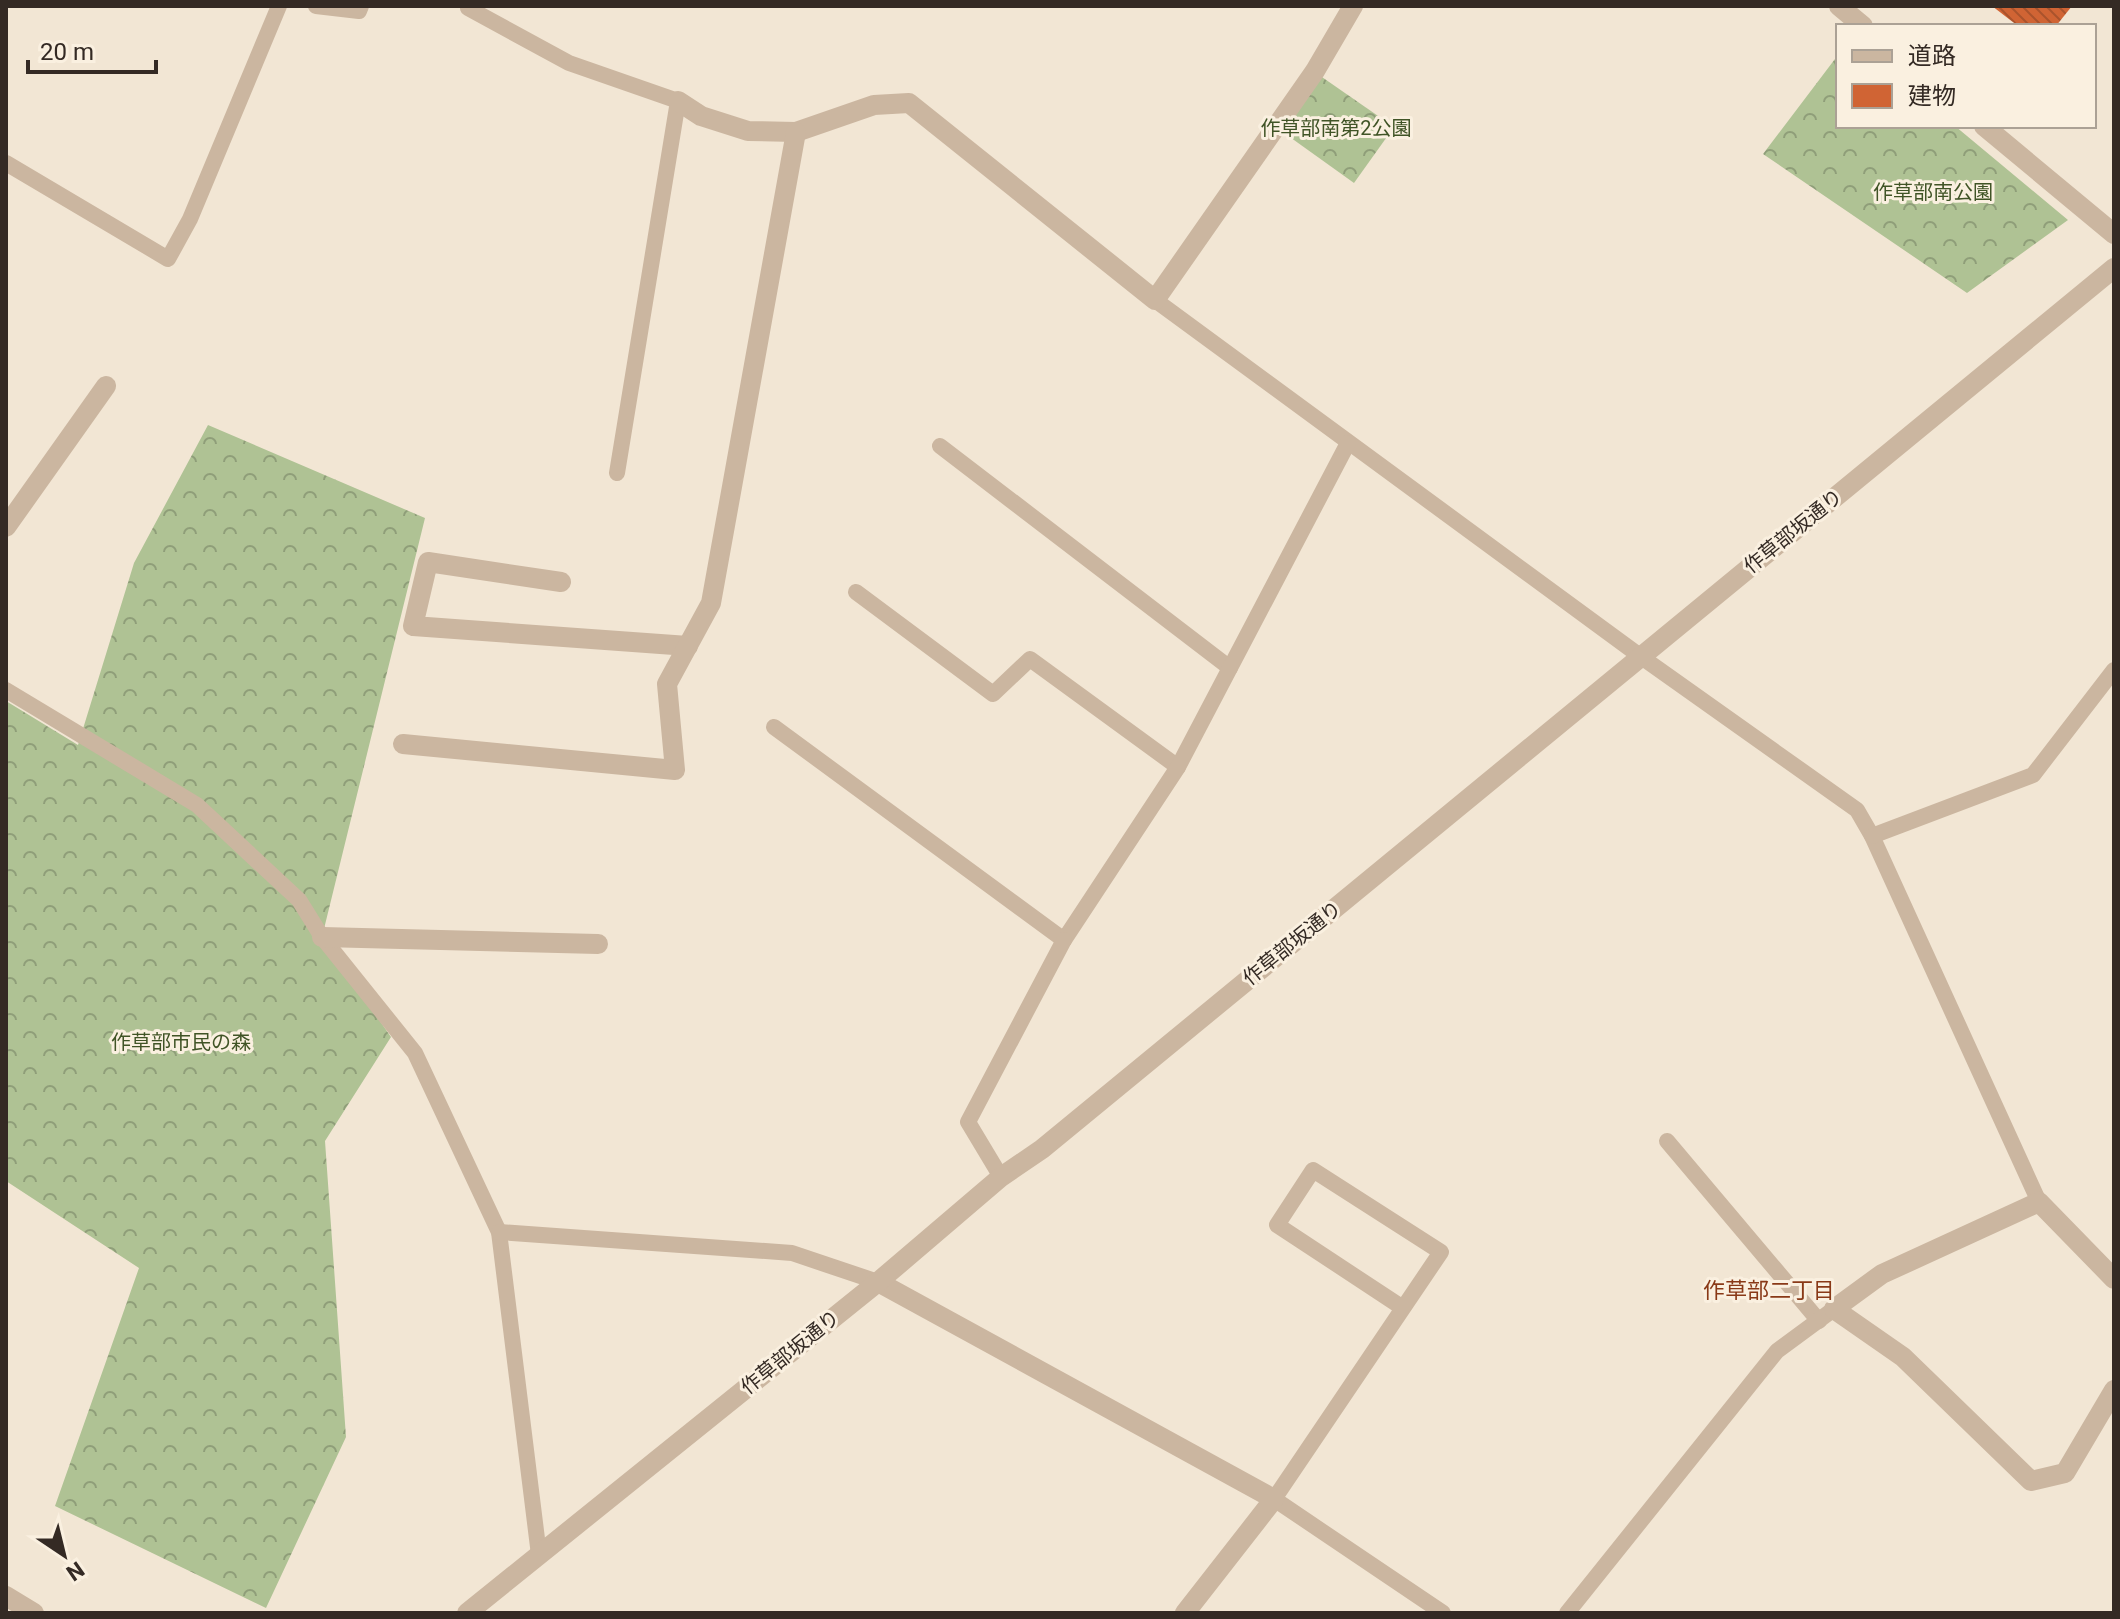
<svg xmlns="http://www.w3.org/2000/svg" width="2120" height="1619" viewBox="0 0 2120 1619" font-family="Roboto,'Noto Sans JP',sans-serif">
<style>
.forest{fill:url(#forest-crowns)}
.building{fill:url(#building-back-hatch)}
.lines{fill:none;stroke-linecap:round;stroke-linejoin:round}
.service{stroke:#cbb6a0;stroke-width:16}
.minor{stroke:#cbb6a0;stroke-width:20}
.tertiary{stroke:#cbb6a0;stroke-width:20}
.labels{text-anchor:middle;stroke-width:6;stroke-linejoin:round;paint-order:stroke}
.park-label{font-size:20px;fill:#405426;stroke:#faf0e0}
.street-label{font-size:20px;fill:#342a24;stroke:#faf0e0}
.neighbourhood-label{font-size:22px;fill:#893917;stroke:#faf0e0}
</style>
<defs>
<pattern id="forest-crowns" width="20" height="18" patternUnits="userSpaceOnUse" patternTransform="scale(2)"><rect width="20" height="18" fill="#afc294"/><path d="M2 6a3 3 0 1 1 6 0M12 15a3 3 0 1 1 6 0" fill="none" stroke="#8f9e79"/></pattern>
<pattern id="building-back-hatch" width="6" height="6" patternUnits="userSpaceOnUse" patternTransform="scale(2)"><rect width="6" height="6" fill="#d06434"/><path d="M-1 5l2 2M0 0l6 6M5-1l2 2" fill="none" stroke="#aa532c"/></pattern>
</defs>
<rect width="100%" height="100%" fill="#f2e6d4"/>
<g class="forest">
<path d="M1838,55V126H1955L2068,220L1967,293L1763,154Z"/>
<path d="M1319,75L1394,127L1354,183L1280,130Z"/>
<path d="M208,425L425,518L322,937L391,1037L325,1141L346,1437L266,1608L55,1506L139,1268L6,1181V701L78,745L134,563Z"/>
</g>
<path class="building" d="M1992,6H2072L2056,26H2018Z"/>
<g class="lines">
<g class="service">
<path d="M316,6L359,11L361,6"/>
<path d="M469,6L468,8L569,63L678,101L617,473"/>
<path d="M6,163L168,259L190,219L279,6"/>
<path d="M1155,300L1640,656L1857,810L1872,836L2039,1202"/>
<path d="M940,446L1230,668"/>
<path d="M856,592L993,694L1030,659L1178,767"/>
<path d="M6,690L197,805L299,900L322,937L415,1053L499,1232L539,1555"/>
<path d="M774,727L1064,940L1178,767L1348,443"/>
<path d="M1872,836L2033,775L2114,670"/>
<path d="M1667,1141L1819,1321"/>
<path d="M1001,1177L968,1122L1064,940"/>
<path d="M499,1232L792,1253L878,1282"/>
<path d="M1403,1308L1277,1225L1313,1170L1441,1252L1274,1499L1443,1613"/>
<path d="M1567,1613L1777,1351L1834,1309"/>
</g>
<g class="minor">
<path d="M1839,6L1863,26"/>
<path d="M678,101L701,116L748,131L796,132L874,105L909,103L1155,300L1315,71L1353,6"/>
<path d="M1984,126L2114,234"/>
<path d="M6,527L106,386"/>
<path d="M561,582L428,562L413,626L688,646"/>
<path d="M403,744L675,770L667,684L711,603L796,132"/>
<path d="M322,937L598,944"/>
<path d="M2114,1279L2039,1202L1882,1274L1834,1309L1903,1357L2031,1481L2065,1473L2114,1390"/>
<path d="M878,1282L1274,1499L1185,1613"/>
<path d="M6,1596L34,1613"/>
</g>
<path class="tertiary" d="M467,1613L878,1282L1001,1177L1042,1149L2114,268"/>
</g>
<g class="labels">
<g class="park-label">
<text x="1336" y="135">作草部南第2公園</text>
<text x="1933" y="199">作草部南公園</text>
<text x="181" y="1049">作草部市民の森</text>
</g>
<g class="street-label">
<text transform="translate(1793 531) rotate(-39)" y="7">作草部坂通り</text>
<text transform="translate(1292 943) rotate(-39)" y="7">作草部坂通り</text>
<text transform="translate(790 1352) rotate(-39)" y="7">作草部坂通り</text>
</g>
<g class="neighbourhood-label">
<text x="1769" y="1298">作草部二丁目</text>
</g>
</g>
<rect width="2120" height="1619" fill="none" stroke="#342a24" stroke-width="16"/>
<rect x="1836" y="24" width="260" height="104" fill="#faf0e0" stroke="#aba195" stroke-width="2"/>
<rect x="1852" y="50" width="40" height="12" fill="#cbb6a0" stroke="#aba195" stroke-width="2"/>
<text x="1908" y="64" font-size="24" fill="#342a24">道路</text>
<rect x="1852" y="84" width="40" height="24" fill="#d06434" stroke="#aba195" stroke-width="2"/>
<text x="1908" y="104" font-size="24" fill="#342a24">建物</text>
<g transform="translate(64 1555) rotate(145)" stroke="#faf0e0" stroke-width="6" paint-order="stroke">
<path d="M0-6L14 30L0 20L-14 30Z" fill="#342a24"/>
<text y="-12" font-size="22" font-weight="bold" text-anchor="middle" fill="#342a24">N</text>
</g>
<path d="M28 60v12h128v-12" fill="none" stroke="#342a24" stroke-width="4"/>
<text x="40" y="60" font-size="24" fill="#342a24" stroke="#faf0e0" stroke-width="6" paint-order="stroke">20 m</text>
</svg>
